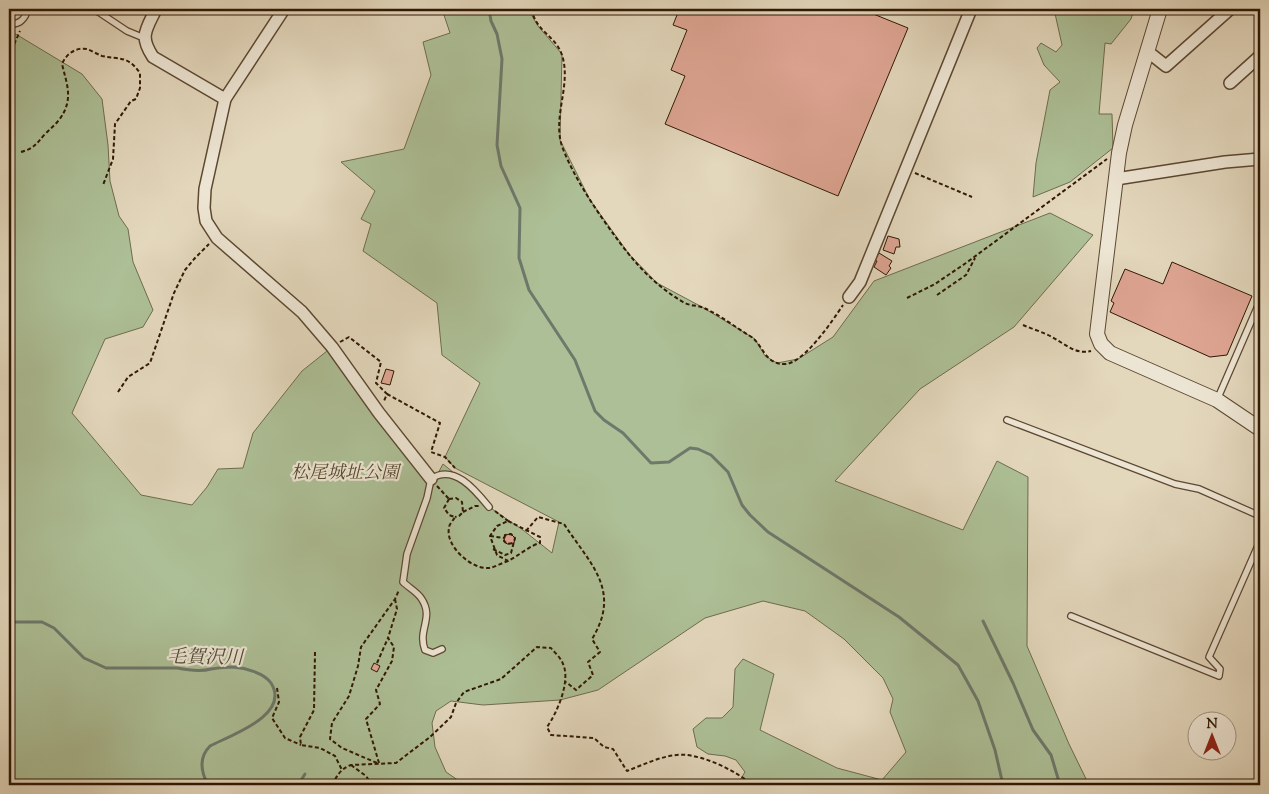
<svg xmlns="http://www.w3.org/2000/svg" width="1269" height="794" viewBox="0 0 1269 794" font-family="'Sorts Mill Goudy','Noto Serif JP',serif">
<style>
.green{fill:#adbf96;stroke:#6e6c4d}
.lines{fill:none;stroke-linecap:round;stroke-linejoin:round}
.stream{stroke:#6d796b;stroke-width:3}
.building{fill:#dea593;stroke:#301804}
.service-casing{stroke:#5d4832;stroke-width:8}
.minor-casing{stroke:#5d4832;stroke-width:14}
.tertiary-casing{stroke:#5d4832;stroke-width:16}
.path{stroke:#301804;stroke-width:2;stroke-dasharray:4 2.5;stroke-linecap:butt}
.service{stroke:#ede5d3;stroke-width:5.5}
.minor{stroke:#ede5d3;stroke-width:11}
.tertiary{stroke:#ede5d3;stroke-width:14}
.labels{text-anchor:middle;stroke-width:4.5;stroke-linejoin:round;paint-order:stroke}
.park-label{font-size:18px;font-style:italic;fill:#564a30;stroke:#ede5d3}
.water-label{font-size:19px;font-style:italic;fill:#4e4937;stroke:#ede5d3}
</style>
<rect width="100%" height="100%" fill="#e3d7bc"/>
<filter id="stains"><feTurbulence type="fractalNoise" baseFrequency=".004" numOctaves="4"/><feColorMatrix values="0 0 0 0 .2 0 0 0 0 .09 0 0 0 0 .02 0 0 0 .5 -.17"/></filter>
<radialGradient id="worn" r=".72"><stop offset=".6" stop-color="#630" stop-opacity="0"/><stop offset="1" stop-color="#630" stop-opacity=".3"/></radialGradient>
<g class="green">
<path d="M442,9H528L538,26L562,54L560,140L590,200L629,254L657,283L702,307L755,339L765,356L777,363L798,359L833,337L874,281L1050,213L1093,235L1014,327L920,389L835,481L963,530L997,461L1028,477L1027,646L1069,744L1089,785H737L745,772L736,760L725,756L708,754L697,747L693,729L706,718H722L733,707L735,669L743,659L774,674L760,730L837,768L882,780L906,752L890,712L893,699L883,678L844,639L805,611L763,601L705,618L598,690L560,700L483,705L451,701L436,711L432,723L435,747L446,772L465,785H9V30L82,74L102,99L108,145L110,181L119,216L128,229L133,262L153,310L143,327L105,339L72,413L141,495L192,505L207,487L218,469L243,468L253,433L302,371L332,347L431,479L437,475L443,464L464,481L489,507L523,530L552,553L559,522L455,468L445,457L480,383L442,355L437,303L363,251L371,224L361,219L375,191L341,162L404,149L431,75L423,42L450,33Z"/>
<path d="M1054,9H1134L1131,19L1111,44L1105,43L1099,114H1112L1113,148L1070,182L1033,197L1036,163L1050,90L1060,82L1044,65L1037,48L1041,43L1056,52L1062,45Z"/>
</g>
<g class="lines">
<g class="stream">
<path d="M489,9L491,21L497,34L502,59L497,145L501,166L520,208L519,258L529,290L575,360L595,411L604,420L623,433L651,463L669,462L690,448L698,449L711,455L728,472L742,505L750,515L768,532L899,617L958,665L978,701L995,750L1003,785"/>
<path d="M983,621L1013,683L1033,730L1051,755L1060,785"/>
<path d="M9,622H42L54,628L84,658L106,668H177C187,670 200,672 211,669C218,668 226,667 233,667C246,668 264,673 271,683C291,715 231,735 210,746C198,758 201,772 208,785"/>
<path d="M763,784L773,785"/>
<path d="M298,785L305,774"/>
</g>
</g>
<g class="building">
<path d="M675,9H861L908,28L838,196L665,124L685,76L671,70L687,30L673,25L679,10Z"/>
<path d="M888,236L899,239L900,247H896L894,254L883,250Z"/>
<path d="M879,253L892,261L889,266L891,268L886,275L874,267L877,261L875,260Z"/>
<path d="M1172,262L1252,296L1227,355L1210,357L1110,312L1114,303L1111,301L1125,269L1163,284Z"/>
<path d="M386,369L394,371L390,385L381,383Z"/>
<path d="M511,534L515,538L514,543L507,544L504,541L505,535Z"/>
<path d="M374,663L380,666L377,672L371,669Z"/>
</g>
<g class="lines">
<defs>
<g id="service">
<path d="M94,9L127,31L144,38"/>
<path d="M9,24C20,25 25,19 28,9"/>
<path d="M1217,400L1260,301"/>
<path d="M1007,420L1175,484L1199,489L1260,516"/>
<path d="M1071,616L1219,676L1220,669L1209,657L1260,541"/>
<path d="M442,649L433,653L425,650C417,629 435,618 421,598C417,592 408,587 403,582L407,554L427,498L431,479C454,463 476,491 489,507"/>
</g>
<g id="minor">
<path d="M156,9C146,30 139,36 153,57L225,99"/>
<path d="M284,9L225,99L205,189L204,208L206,221L217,238L302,312L332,347L379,413L431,479"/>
<path d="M1147,51L1166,66L1230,9"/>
<path d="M1230,83L1260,56"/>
<path d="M1116,179L1225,162L1260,159"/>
<path d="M849,297L860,282L971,9"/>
</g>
<path id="tertiary" d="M1160,9L1125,125L1119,153L1097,334L1101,344L1110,353L1217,400L1260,429"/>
</defs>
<use href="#service" class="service-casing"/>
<use href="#minor" class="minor-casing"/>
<use href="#tertiary" class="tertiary-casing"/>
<g class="path">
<path d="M532,9C534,30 556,36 562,55C572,86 551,118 563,149C573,174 587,196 602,218C626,252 646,280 683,302C689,306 697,305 704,308C720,315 735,327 750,336C764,345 764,365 786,364C805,362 833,320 843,305"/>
<path d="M1254,9L1260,13"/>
<path d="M9,56L20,31"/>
<path d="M21,152C35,148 36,144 45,134C50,129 55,125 59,120C74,100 67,85 62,64C66,54 76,47 87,49C92,51 97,54 102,56C120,60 127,55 140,73V88L136,99L131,101L115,124L113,159L103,185"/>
<path d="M915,173L972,197"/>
<path d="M937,295L966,275L975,258"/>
<path d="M907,298L935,284L966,263L1107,159"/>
<path d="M1023,325C1032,329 1043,332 1052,337C1065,344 1076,355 1091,351"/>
<path d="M340,342L349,337L381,362L376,383L387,394L384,401"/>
<path d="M118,392L128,377L150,363L174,293L185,270L195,258L209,244"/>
<path d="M387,394L440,423L431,452L445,457L455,468"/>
<path d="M437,486L449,499"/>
<path d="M449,499L444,508L449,515L455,517C453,521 449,524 449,528C445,546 472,570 489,568C495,567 502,563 508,561"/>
<path d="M449,499L456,498L462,502L463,512L459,516L455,517"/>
<path d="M495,511L508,521"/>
<path d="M463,512L475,506H479"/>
<path d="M508,521L540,537V543C531,545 518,556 508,561L497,555L490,536L497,526Z"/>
<path d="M526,531L538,517L564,524C590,564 622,590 592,639L600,652L588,662L593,675L576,690L566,682"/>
<path d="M490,536L504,538"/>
<path d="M493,549L505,555L511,553L515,538L511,534L505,535L504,541L507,544L514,543"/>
<path d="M315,652L314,710L300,737L301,745L320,748L335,756L342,770"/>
<path d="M377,663L388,638"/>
<path d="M277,688L279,702L272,718L285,738L301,745"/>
<path d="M377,763L342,748L330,739L332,723L349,696L358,666L361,647L395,599L399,590"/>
<path d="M379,763L366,719L380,704L376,690L392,661L394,647L388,638L397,609L395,599"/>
<path d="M351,765L366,776L372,785"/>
<path d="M332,785C337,776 340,769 351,765L396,763L430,737L451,717L456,703L464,692L501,679L537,647L551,648C555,653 561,658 563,664C571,681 557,713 547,727L551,735L594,738L604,747L613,749L627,771C645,764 667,753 687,755C710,758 735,771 753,785"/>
</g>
<use href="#service" class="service"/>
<use href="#minor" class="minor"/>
<use href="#tertiary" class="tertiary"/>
</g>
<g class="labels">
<g class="park-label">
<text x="345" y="478">松尾城址公園</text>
</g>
<g class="water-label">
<text transform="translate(205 656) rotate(1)" y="7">毛賀沢川</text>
</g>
</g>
<rect width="1269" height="794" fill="none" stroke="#e3d7bc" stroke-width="30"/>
<rect x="10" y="10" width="1249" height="774" fill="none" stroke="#301804" stroke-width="2.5"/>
<rect x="15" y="15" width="1239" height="764" fill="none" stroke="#301804"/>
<g transform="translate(1212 736)"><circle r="24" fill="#ede5d3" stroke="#a19380"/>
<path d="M0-4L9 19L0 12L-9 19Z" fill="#8f2418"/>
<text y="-8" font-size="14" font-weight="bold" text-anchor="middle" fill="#301804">N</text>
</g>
<rect width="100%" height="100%" filter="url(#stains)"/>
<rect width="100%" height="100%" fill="url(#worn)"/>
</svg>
